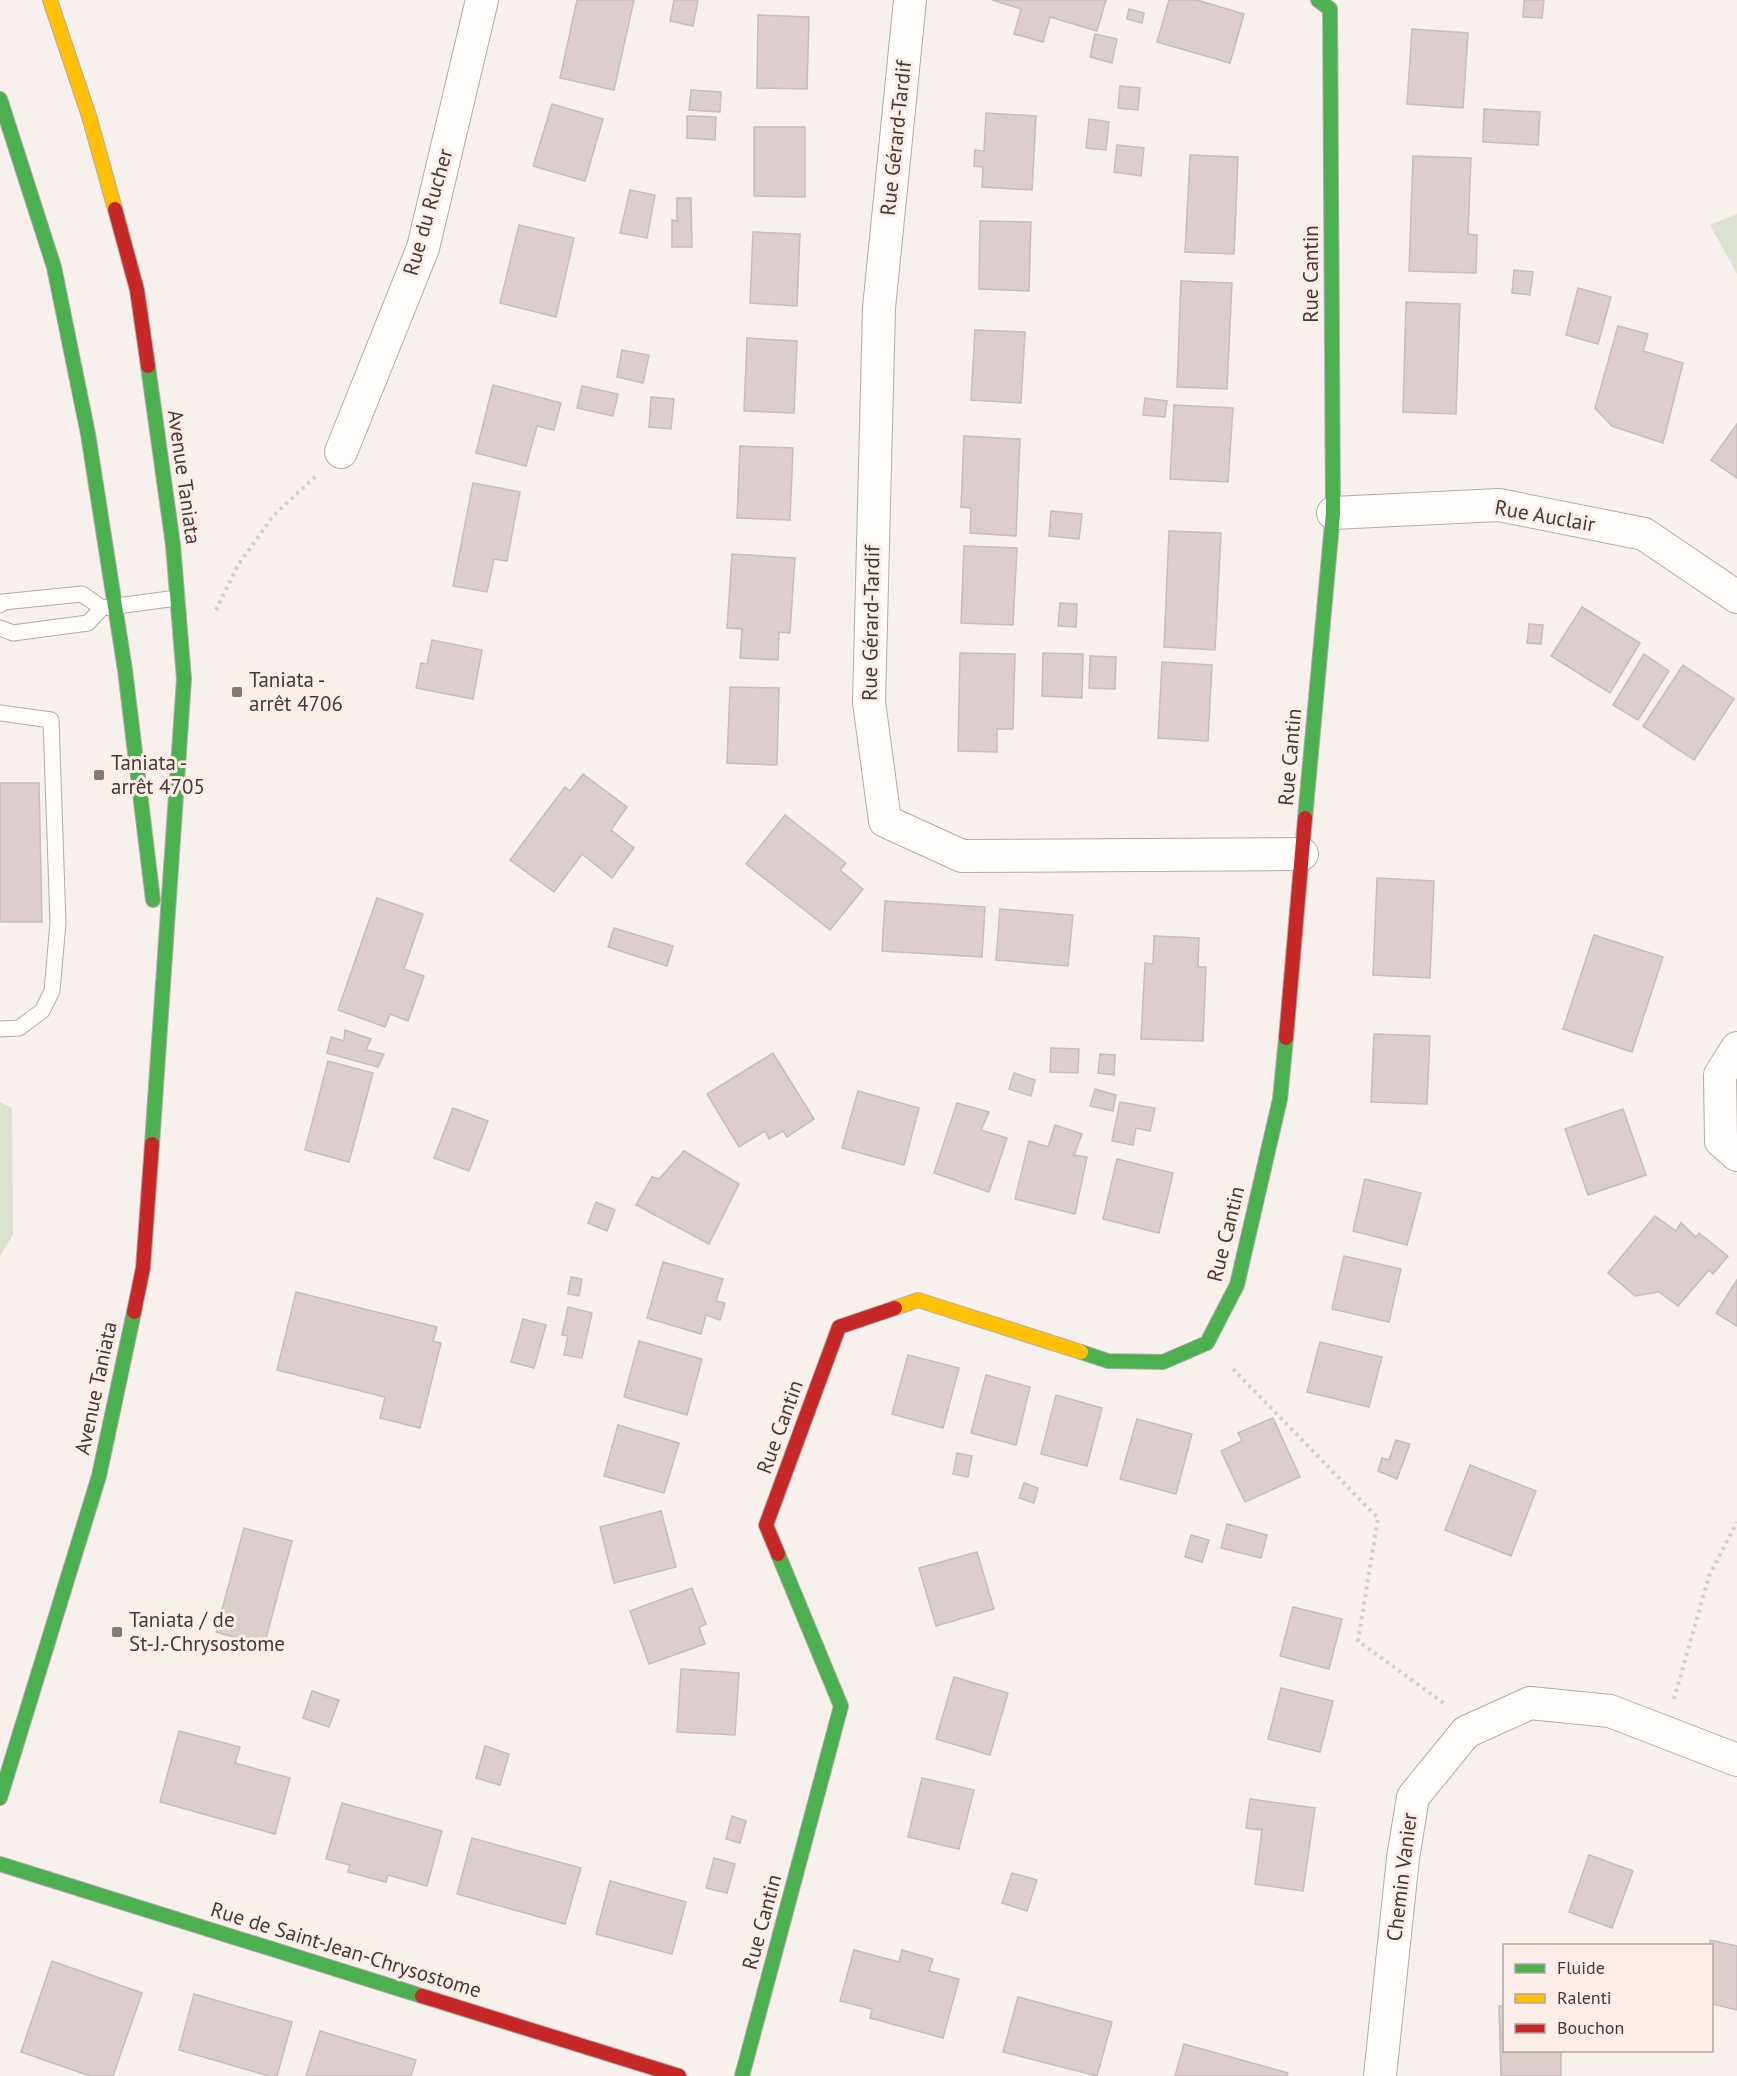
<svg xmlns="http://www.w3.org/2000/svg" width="1737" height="2076" viewBox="0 0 1737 2076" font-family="'PT Sans',sans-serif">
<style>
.green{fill:#dce2d0}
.building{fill:#dccecd;stroke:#c6bdbc;stroke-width:1.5}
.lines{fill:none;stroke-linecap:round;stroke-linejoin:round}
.lane-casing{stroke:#b3aba8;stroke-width:17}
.street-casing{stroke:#b3aba8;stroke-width:34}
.fast-casing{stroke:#b3aba8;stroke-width:16}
.slow-casing{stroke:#b3aba8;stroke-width:16}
.jam-casing{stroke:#b3aba8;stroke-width:16}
.path{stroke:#d3cfce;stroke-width:4;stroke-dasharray:3 4.5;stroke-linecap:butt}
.lane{stroke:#fefdfc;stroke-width:15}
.street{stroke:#fefdfc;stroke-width:32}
.fast{stroke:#4caf50;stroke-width:14}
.slow{stroke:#ffc107;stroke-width:14}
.jam{stroke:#c62828;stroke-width:14}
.poi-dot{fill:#837a76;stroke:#fdede8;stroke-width:2}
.labels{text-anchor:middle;stroke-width:6;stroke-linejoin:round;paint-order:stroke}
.street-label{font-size:21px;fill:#443a36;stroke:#fdede8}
.poi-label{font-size:21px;fill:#443a36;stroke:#fdede8;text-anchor:start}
</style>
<rect width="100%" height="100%" fill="#f8f0ed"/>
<g class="green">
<path d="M1737,214V274L1710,225Z"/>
<path d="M0,1102L12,1108L13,1235L0,1256Z"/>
</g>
<g class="building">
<path d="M577,0H634L614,90L560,78Z"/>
<path d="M674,0H698L693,26L670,21Z"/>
<path d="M992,0H1106L1097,31L1050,17L1043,42L1014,34L1021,9Z"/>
<path d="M1169,0H1197L1244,14L1230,63L1157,42Z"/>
<path d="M1524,0H1544L1542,18L1523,17Z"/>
<path d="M1129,9L1144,13L1142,23L1127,19Z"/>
<path d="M758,15L809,17L807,89L757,88Z"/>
<path d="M1412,29L1468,33L1463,108L1407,104Z"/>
<path d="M1095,34L1117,39L1112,63L1090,57Z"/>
<path d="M1120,86L1140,88L1138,110L1118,108Z"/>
<path d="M691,90L721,92L720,112L689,110Z"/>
<path d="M552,104L603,119L585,181L533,166Z"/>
<path d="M1484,109L1540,112L1538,145L1483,142Z"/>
<path d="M986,113L1036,116L1032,190L982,187L983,167L974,166L975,150L984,151Z"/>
<path d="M687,116L716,117L715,140L687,138Z"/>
<path d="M1089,119L1109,122L1106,150L1086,148Z"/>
<path d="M754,127H805V197L754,196Z"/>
<path d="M1117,145L1144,148L1141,176L1114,172Z"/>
<path d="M1190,155L1238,157L1234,254L1185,252Z"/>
<path d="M1413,156L1471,158L1468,234L1477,235L1476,273L1409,271Z"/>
<path d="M630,190L655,195L647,238L620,233Z"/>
<path d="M677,198H691L692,247H672V220L677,221Z"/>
<path d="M980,221L1031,222L1029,291L979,289Z"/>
<path d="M519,225L574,238L556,317L500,303Z"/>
<path d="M753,232L800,234L797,306L750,303Z"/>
<path d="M1514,270L1533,272L1530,295L1512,293Z"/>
<path d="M1181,281L1232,283L1227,389L1177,387Z"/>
<path d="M1578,288L1611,297L1598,344L1566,335Z"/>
<path d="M1406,302L1460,304L1456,414L1403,412Z"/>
<path d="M1618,326L1648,334L1643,351L1683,363L1663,443L1612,426L1595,408Z"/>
<path d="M975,330L1025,332L1021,403L971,400Z"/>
<path d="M747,338L797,341L794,413L744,411Z"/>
<path d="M622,350L649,355L643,383L617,377Z"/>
<path d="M493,385L561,403L554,430L537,426L526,466L476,453Z"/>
<path d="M582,386L618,394L613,416L577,408Z"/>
<path d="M651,397L674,399L671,429L649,427Z"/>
<path d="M1145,398L1167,401L1165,417L1143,415Z"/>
<path d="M1174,405L1233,408L1228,482L1170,479Z"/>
<path d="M1737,424V478L1711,460Z"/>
<path d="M964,436L1020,439L1016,536L970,533L971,508L961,507Z"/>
<path d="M740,446L793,448L790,520L737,518Z"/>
<path d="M473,483L520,492L507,561L494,559L487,592L453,586Z"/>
<path d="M1051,511L1082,514L1079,539L1049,536Z"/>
<path d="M1169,531L1221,533L1215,650L1164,647Z"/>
<path d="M964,546L1017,548L1013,625L961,623Z"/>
<path d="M732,554L795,558L790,633L779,632L778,660L740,658L742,629L727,628Z"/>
<path d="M1060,603L1077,604L1076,627L1058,626Z"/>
<path d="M1582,607L1640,643L1610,693L1551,656Z"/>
<path d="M1529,624L1543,625L1541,644L1527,643Z"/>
<path d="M432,640L482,650L473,699L416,688L421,663L427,664Z"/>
<path d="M960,653L1015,654L1013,729H997V752L958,751Z"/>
<path d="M1043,653L1083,654L1082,698L1042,696Z"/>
<path d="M1644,654L1669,671L1638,720L1613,705Z"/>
<path d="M1090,656L1116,657L1115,689L1089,688Z"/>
<path d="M1162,662L1212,665L1208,741L1158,738Z"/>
<path d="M1683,665L1734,699L1694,760L1643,726Z"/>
<path d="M730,687L779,688L777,765L727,763Z"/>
<path d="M583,774L627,807L611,830L634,848L612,878L582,854L554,892L510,860L565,787L570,791Z"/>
<path d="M0,783H39L42,922H0Z"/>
<path d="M785,815L846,863L840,870L863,889L830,930L746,864Z"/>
<path d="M1377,878L1434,881L1430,978L1373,975Z"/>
<path d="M377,898L423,914L404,969L424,976L408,1021L390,1014L385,1027L338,1010Z"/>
<path d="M885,901L985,907L982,957L882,951Z"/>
<path d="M1000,909L1073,915L1068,966L996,960Z"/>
<path d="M614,928L673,946L667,966L608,947Z"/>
<path d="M1594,935L1663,957L1632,1052L1563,1029Z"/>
<path d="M1154,936L1199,938L1198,967H1206L1203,1041L1141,1039L1145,963L1153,964Z"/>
<path d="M345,1030L371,1039L366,1050L384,1054L378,1067L327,1053L331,1037L344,1041Z"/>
<path d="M1374,1034L1430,1036L1427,1104L1371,1102Z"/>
<path d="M1051,1048L1079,1049L1078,1073L1050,1072Z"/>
<path d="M773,1053L814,1119L787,1137L783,1131L769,1139L765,1131L739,1147L707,1094Z"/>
<path d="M1100,1054L1115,1055L1114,1075L1098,1073Z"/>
<path d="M328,1061L373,1073L349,1162L305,1150Z"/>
<path d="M1014,1073L1035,1080L1031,1096L1009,1089Z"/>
<path d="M1095,1089L1116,1095L1113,1111L1090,1106Z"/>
<path d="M858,1091L919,1108L904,1165L842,1148Z"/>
<path d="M1120,1102L1155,1108L1150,1131L1136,1128L1133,1145L1112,1141Z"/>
<path d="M957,1103L989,1112L981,1130L1007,1138L989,1192L934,1173Z"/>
<path d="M453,1108L488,1121L469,1171L434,1158Z"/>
<path d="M1623,1109L1646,1175L1588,1195L1565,1129Z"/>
<path d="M1055,1125L1082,1134L1074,1155L1087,1157L1075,1214L1015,1199L1029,1141L1048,1147Z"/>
<path d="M684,1151L739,1184L709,1244L636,1205L652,1177L659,1179Z"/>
<path d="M1117,1159L1173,1173L1159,1233L1103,1219Z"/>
<path d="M1365,1179L1421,1193L1407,1245L1353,1231Z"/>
<path d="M596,1202L615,1210L607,1231L588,1223Z"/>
<path d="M1655,1216L1676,1231L1681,1223L1696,1237L1699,1233L1728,1256L1713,1274L1709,1270L1678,1306L1659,1292L1635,1296L1608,1273Z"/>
<path d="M1344,1256L1401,1269L1389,1322L1332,1309Z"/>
<path d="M663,1262L723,1279L716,1301L725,1303L720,1320L706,1315L701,1334L647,1318Z"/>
<path d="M571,1277L582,1279L579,1296L568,1294Z"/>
<path d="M1737,1280V1326L1716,1313Z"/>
<path d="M296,1292L437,1327L433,1341L441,1343L420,1428L380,1418L385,1397L277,1370Z"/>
<path d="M568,1307L592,1313L582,1358L564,1355L568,1336L562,1335Z"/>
<path d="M523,1319L546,1325L534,1368L511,1362Z"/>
<path d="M639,1341L702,1359L687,1415L624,1397Z"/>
<path d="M1320,1342L1382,1357L1369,1407L1307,1392Z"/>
<path d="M908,1355L959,1368L943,1428L892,1414Z"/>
<path d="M986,1375L1030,1387L1016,1445L971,1433Z"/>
<path d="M1056,1395L1102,1408L1087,1466L1041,1454Z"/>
<path d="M1273,1418L1300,1477L1245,1502L1221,1451L1242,1441L1238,1433Z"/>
<path d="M1137,1419L1192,1434L1176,1494L1120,1479Z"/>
<path d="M618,1425L679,1443L664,1493L604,1476Z"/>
<path d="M1396,1440L1410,1444L1397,1479L1378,1471L1382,1458L1389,1460Z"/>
<path d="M957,1453L972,1456L968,1477L953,1474Z"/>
<path d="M1470,1465L1536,1491L1511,1556L1445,1530Z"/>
<path d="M1024,1483L1038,1488L1034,1503L1019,1498Z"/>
<path d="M661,1511L676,1567L614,1583L600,1527Z"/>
<path d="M1227,1524L1267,1535L1261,1558L1221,1548Z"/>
<path d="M244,1528L292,1541L264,1646L216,1632Z"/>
<path d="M1191,1535L1209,1540L1202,1562L1185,1557Z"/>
<path d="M977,1552L994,1609L936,1626L919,1568Z"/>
<path d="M692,1588L706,1624L699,1627L705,1644L649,1664L630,1611Z"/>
<path d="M1293,1607L1342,1619L1329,1669L1280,1656Z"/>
<path d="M681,1669L739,1673L735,1735L677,1732Z"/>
<path d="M954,1677L1008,1693L990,1755L936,1739Z"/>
<path d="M1281,1688L1333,1701L1320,1752L1268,1739Z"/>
<path d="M312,1691L339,1700L329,1727L303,1718Z"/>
<path d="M179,1731L240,1747L235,1763L290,1778L275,1834L160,1802Z"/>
<path d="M485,1746L509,1754L500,1785L476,1778Z"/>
<path d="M922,1778L974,1790L959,1849L908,1837Z"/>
<path d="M1250,1799L1315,1808L1303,1891L1255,1884L1262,1830L1246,1828Z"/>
<path d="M342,1803L442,1831L427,1886L388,1875L386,1882L348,1872L350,1865L326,1859Z"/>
<path d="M732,1816L746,1821L740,1843L726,1839Z"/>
<path d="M472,1838L581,1868L565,1924L457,1894Z"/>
<path d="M1589,1855L1633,1871L1612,1928L1569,1912Z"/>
<path d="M714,1858L735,1864L727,1893L706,1888Z"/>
<path d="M1012,1873L1037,1880L1027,1911L1002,1903Z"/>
<path d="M610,1881L686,1902L672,1954L596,1934Z"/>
<path d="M1710,1940L1737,1946V2010L1712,2004Z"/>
<path d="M854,1950L899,1962L902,1950L933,1959L929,1971L959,1979L943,2038L870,2018L872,2009L840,2001Z"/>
<path d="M52,1961L142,1993L113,2076H90L21,2052Z"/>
<path d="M194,1994L292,2022L277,2076H269L179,2050Z"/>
<path d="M1018,1997L1112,2022L1097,2076L1003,2052Z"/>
<path d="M1499,2006H1504V2050H1561V2076H1501Z"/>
<path d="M320,2031L416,2060L411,2076H306Z"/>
<path d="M1184,2044L1288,2073L1287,2076H1175Z"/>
</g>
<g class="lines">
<defs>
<g id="lane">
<path d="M0,605L3,602L82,594L102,608"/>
<path d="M0,628L13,633L88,623L102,608L177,598"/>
<path d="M0,713L51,720L58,923L52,991L42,1011L19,1028L0,1029"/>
</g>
<g id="street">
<path d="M910,0L879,308L869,702L885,821L962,856L1302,854"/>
<path d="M341,452L423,248L482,0"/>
<path d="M1333,513L1499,505L1644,534L1737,597"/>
<path d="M1737,1048L1720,1075L1721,1141L1737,1155"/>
<path d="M1380,2076L1403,1858L1413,1797L1466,1732L1530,1703L1610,1711L1737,1760"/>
</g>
<g id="fast">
<path d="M0,99L54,267L88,434L125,670L153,900"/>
<path d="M148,366L173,545L184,679L152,1144"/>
<path d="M1305,818L1333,513L1330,9L1318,0"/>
<path d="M1081,1352L1108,1361L1163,1362L1207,1343L1237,1285L1280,1099L1286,1038"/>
<path d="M0,1798L99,1476L134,1312"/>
<path d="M0,1864L422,1996"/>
<path d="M742,2076L841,1706L778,1554"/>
</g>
<g id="slow">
<path d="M50,0L89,116L115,209"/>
<path d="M895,1308L918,1300L1081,1352"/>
</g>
<g id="jam">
<path d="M115,209L137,290L148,366"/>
<path d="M1286,1038L1305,818"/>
<path d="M134,1312L143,1268L152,1144"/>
<path d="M778,1554L766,1525L839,1327L895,1308"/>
<path d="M422,1996L679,2076"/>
</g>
</defs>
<use href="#lane" class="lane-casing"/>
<use href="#street" class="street-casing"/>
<use href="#fast" class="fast-casing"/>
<use href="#slow" class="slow-casing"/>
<use href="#jam" class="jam-casing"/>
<g class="path">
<path d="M216,610L238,565L274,515L317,475"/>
<path d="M1233,1369L1378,1518L1358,1641L1445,1704"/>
<path d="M1674,1699L1709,1576L1737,1522"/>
</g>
<use href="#lane" class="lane"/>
<use href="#street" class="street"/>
<use href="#fast" class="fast"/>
<use href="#slow" class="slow"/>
<use href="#jam" class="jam"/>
</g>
<g class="poi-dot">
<rect x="231" y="686" width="12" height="12" rx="3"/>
<rect x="93" y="769" width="12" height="12" rx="3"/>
<rect x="111" y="1626" width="12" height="12" rx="3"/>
</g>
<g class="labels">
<g class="street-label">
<text transform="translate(896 138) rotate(-84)" y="7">Rue Gérard-Tardif</text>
<text transform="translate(428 212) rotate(-74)" y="7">Rue du Rucher</text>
<text transform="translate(1311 274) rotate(-90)" y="7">Rue Cantin</text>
<text transform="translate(184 477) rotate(82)" y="7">Avenue Taniata</text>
<text transform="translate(1545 516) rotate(10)" y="7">Rue Auclair</text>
<text transform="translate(871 623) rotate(-89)" y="7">Rue Gérard-Tardif</text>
<text transform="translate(1290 757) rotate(-85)" y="7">Rue Cantin</text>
<text transform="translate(1226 1234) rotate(-76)" y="7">Rue Cantin</text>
<text transform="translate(96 1388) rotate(-78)" y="7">Avenue Taniata</text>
<text transform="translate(780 1427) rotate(-70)" y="7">Rue Cantin</text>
<text transform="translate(1402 1877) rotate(-83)" y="7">Chemin Vanier</text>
<text transform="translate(762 1922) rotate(-75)" y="7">Rue Cantin</text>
<text transform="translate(346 1950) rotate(17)" y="7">Rue de Saint-Jean-Chrysostome</text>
</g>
<g class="poi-label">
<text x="249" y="687">Taniata -<tspan x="249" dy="24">arrêt 4706</tspan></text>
<text x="111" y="770">Taniata -<tspan x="111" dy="24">arrêt 4705</tspan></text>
<text x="129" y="1627">Taniata / de<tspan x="129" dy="24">St-J.-Chrysostome</tspan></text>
</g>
</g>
<rect x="1503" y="1944" width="210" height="108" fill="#fdede8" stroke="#b3a5a1" stroke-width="1.5"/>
<rect x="1515" y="1964" width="30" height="9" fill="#4caf50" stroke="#b3a5a1" stroke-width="1.5"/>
<text x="1557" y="1974" font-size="18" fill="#443a36">Fluide</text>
<rect x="1515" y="1994" width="30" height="9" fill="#ffc107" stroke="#b3a5a1" stroke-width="1.5"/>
<text x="1557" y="2004" font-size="18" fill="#443a36">Ralenti</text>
<rect x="1515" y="2024" width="30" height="9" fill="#c62828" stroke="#b3a5a1" stroke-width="1.5"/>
<text x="1557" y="2034" font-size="18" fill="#443a36">Bouchon</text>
</svg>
